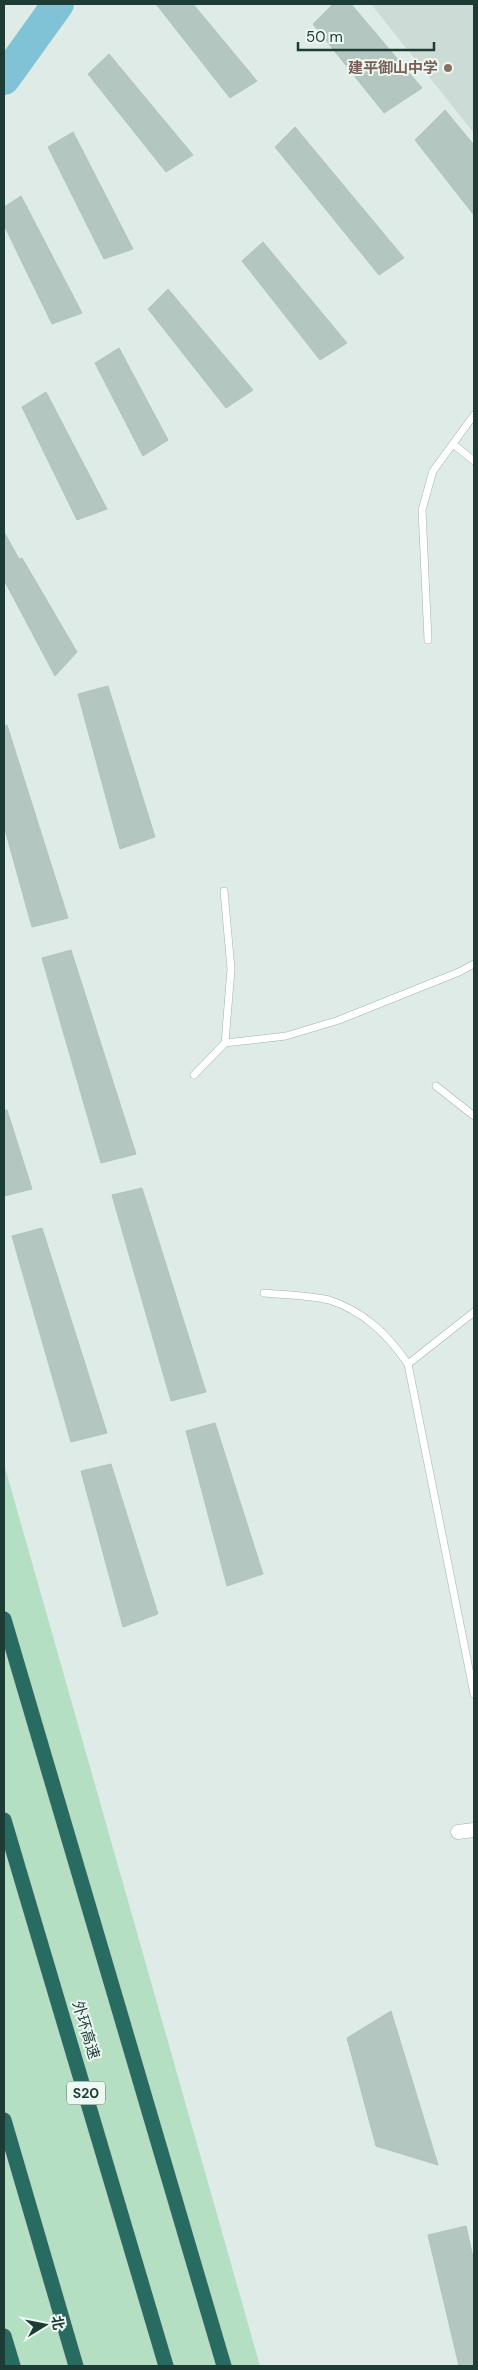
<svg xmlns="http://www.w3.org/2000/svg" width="478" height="2370" viewBox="0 0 478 2370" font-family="'DM Sans','Noto Sans SC',sans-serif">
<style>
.built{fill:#ccdbd5}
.green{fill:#b4dfc2}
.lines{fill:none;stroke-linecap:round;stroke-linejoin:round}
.river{stroke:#80c3d6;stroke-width:32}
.building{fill:#b3c6bf;stroke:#b0c5be}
.lane-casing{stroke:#a1b3ae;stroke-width:8}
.street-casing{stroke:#a1b3ae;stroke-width:15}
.highway-casing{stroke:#c0c8c7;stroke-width:16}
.lane{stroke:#fff;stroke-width:7}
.street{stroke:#fff;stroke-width:14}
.highway{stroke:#276b61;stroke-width:15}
.education-dot{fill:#8d6e63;stroke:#eef8f3;stroke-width:2}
.labels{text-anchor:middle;stroke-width:4;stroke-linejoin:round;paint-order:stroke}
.shield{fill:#eef8f3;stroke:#5c746f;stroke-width:1}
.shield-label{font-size:14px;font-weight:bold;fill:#1e3c36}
.education-label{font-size:15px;font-weight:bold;fill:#785e54;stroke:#eef8f3;text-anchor:end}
.street-label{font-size:15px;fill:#1e3c36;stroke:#eef8f3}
</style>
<rect width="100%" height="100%" fill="#deebe6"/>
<path class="built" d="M371,4H474V133Z"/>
<path class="green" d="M4,1464L260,2366H4Z"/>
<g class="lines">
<path class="river" d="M4,79L58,4"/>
</g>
<g class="building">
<path d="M156,4H193L257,81L230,98Z"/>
<path d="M333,4H351L422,88L384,113L313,24Z"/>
<path d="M109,54L193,155L166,172L88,74Z"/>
<path d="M445,110L474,145V215L415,140Z"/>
<path d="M295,127L404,258L379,275L275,147Z"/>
<path d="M73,132L133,249L104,259L48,147Z"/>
<path d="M21,196L82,313L52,324L4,225V207Z"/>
<path d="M263,242L347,343L320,360L242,261Z"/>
<path d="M168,289L253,390L226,408L148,309Z"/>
<path d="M119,348L168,440L143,456L95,363Z"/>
<path d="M46,392L107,509L77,520L22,407Z"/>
<path d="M4,532L19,559L22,558L77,652L55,676L4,580Z"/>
<path d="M108,686L155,837L120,849L78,694Z"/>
<path d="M7,725L68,918L32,927L4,826V726Z"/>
<path d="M71,950L136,1154L101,1163L42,958Z"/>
<path d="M4,1110H7L32,1189L4,1196Z"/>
<path d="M142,1188L206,1392L171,1401L112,1195Z"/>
<path d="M42,1228L107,1433L71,1442L12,1236Z"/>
<path d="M215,1423L263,1574L227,1586L186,1431Z"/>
<path d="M111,1464L158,1614L123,1627L81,1471Z"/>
<path d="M391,2011L438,2165L376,2146L347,2038Z"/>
<path d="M466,2226L474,2262V2366H459L428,2235Z"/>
</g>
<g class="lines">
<defs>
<g id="lane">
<path d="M453,444L474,461"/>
<path d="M428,640L422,510L433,471L474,415"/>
<path d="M225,1043L286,1036L339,1020L459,972L474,964"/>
<path d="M194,1075L225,1043L231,969L224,891"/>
<path d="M436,1086L474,1116"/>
<path d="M264,1293C285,1295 309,1295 329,1300C364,1311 388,1335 408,1364L474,1694"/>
<path d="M408,1364L474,1312"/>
</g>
<path id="street" d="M458,1832L474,1830"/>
<g id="highway">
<path d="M4,1619L224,2366"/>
<path d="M4,1820L166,2366"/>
<path d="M4,2120L76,2366"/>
<path d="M4,2336L13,2366"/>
</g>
</defs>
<use href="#lane" class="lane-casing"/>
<use href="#street" class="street-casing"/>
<use href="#highway" class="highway-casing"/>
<use href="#lane" class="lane"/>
<use href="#street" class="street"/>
<use href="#highway" class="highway"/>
</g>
<circle class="education-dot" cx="448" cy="68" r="5"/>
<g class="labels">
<rect class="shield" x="67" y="2081.5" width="38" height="23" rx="4"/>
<g class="shield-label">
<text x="86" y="2098">S20</text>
</g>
<g class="education-label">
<text x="438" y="73">建平御山中学</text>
</g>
<g class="street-label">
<text transform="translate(86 2030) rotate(73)" y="5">外环高速</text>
</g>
</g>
<rect width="478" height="2370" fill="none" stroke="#1e3c36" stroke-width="10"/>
<g transform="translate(45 2325) rotate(80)" stroke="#eef8f3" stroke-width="4" paint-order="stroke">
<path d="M0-4L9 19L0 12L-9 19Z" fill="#1e3c36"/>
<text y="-8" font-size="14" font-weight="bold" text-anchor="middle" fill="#1e3c36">北</text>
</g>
<path d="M298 42v8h136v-8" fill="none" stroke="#1e3c36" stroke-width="2.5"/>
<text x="306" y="42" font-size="15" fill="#1e3c36" stroke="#eef8f3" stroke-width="4" paint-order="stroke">50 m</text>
</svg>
